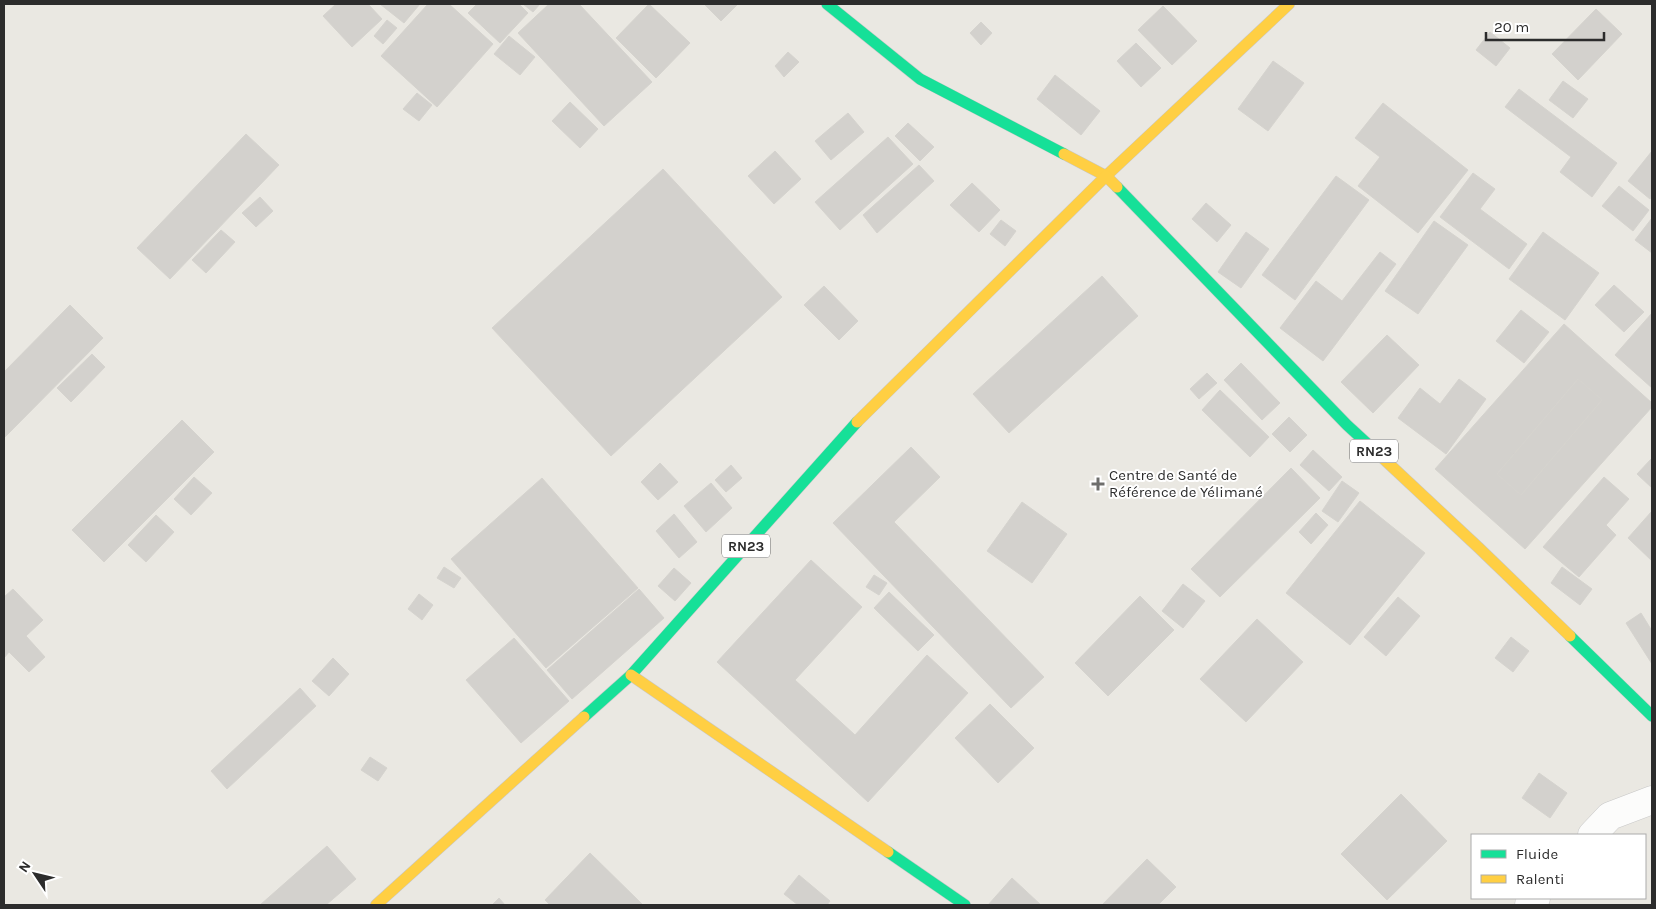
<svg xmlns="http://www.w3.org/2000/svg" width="1656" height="909" viewBox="0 0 1656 909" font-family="Karla,sans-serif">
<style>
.building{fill:#d3d1cd;stroke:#d5d3ce;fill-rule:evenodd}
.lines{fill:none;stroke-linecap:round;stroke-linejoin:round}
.street-casing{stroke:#c7c7c7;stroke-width:29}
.fast-casing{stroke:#c7c7c7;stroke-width:12}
.slow-casing{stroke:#c7c7c7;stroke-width:12}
.street{stroke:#fcfcfb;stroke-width:28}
.fast{stroke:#16e098;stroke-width:11}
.slow{stroke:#ffcf43;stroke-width:11}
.poi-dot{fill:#6e6e6c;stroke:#fff;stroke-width:2}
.labels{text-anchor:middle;stroke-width:4;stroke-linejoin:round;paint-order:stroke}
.shield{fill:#fff;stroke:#6b6b6b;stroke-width:1}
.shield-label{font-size:14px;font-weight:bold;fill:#2c2c2c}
.poi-label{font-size:15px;fill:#2c2c2c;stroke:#fff;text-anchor:start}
</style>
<rect width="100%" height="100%" fill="#eae8e2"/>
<g class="building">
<path d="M336,4H368L382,19L352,47L323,16Z"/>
<path d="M380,4H420L404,23Z"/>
<path d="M428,4H449L493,44L437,107L381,56Z"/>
<path d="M477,4H519L528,13L500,43L468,13Z"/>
<path d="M523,4H540L533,12Z"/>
<path d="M549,4H579L652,82L604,126L518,33Z"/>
<path d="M649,4L690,43L656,78L616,38Z"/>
<path d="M704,4H738L721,21Z"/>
<path d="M1163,6L1197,41L1172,65L1138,30Z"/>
<path d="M1596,9L1622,34L1578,80L1552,54Z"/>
<path d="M387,20L397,28L383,44L374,36Z"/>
<path d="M981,22L992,33L981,45L970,33Z"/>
<path d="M1490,32L1510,48L1496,66L1476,50Z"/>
<path d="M509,36L535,57L520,75L494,54Z"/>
<path d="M1136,43L1161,68L1141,87L1117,61Z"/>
<path d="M788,52L799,62L784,77L775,66Z"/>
<path d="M1273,61L1304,83L1268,131L1238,109Z"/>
<path d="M1055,75L1100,111L1081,135L1037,99Z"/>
<path d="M1563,81L1588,99L1573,118L1549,100Z"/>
<path d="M1519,89L1617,163L1592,197L1560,172L1571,157L1505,107Z"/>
<path d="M417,93L432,105L419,121L403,109Z"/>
<path d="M570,102L598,129L580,148L552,121Z"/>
<path d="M1383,103L1468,170L1418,233L1358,186L1380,157L1355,138Z"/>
<path d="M848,113L864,132L831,160L815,141Z"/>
<path d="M908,123L934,147L920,161L895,136Z"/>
<path d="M246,134L279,165L170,279L137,248Z"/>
<path d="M888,137L913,164L840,230L815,202Z"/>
<path d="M775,151L801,179L774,204L748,176Z"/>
<path d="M1652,151V195L1650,199L1628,181Z"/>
<path d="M919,165L934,181L877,233L863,215Z"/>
<path d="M663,169L782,297L611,456L492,328Z"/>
<path d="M1473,173L1495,189L1480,209L1527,244L1509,269L1440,217Z"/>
<path d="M1336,176L1369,200L1295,300L1262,275Z"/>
<path d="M972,183L1000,210L979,232L950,205Z"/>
<path d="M1619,186L1649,210L1633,231L1602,206Z"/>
<path d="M260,197L273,211L256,227L242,213Z"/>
<path d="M1206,203L1231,225L1217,242L1192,219Z"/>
<path d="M1652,218V253L1635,240Z"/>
<path d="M1001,220L1016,231L1005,246L990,234Z"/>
<path d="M1434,221L1468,245L1418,314L1385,291Z"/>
<path d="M221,230L235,242L206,273L192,260Z"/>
<path d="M1246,232L1269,249L1241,288L1218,272Z"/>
<path d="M1543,232L1599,273L1565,320L1509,279Z"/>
<path d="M1380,252L1396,264L1323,361L1280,328L1316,281L1342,301Z"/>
<path d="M1102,276L1138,316L1009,433L973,394Z"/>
<path d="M1614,285L1644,312L1624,332L1595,305Z"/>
<path d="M824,286L858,321L839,340L804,305Z"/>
<path d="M70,305L103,338L4,438V372Z"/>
<path d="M1521,310L1549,332L1524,363L1496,341Z"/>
<path d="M1652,313V388L1615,355Z"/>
<path d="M1564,324L1652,403V407L1525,549L1435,469ZM1578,379L1602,400L1521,495L1497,474Z"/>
<path d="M1387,335L1419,365L1373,413L1341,382Z"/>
<path d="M92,354L105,367L71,402L57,388Z"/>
<path d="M1241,363L1280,403L1262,420L1224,380Z"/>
<path d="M1207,373L1217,383L1199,399L1190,389Z"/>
<path d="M1459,379L1486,399L1446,454L1398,418L1420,388L1440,404Z"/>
<path d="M1578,379L1602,400L1521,495L1497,474Z"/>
<path d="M1220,390L1269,437L1250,457L1202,410Z"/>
<path d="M1289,417L1307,435L1290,452L1272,434Z"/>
<path d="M182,420L214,452L104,562L72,530Z"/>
<path d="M911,447L940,477L894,522L1044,677L1011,708L833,523Z"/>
<path d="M1313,450L1342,477L1329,491L1300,465Z"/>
<path d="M1652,458V488L1637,474Z"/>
<path d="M660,463L678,482L658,500L641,482Z"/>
<path d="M731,465L742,478L726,492L715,480Z"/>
<path d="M1291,468L1320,498L1220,597L1191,569Z"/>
<path d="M194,477L212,493L191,515L174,499Z"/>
<path d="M1604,477L1629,499L1606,525L1616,535L1579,577L1543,547Z"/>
<path d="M542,478L638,588L546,668L451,559Z"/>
<path d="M1342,481L1359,493L1338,522L1322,511Z"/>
<path d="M711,483L732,508L706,532L684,506Z"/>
<path d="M1360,501L1425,553L1350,645L1286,593Z"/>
<path d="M1022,502L1067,534L1032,583L987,551Z"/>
<path d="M1652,511V561L1628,538Z"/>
<path d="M1316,513L1328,525L1311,544L1299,532Z"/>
<path d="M674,514L697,542L679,558L656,531Z"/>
<path d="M156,515L174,532L146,562L128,545Z"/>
<path d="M811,560L862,607L795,680L855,735L927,655L968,693L868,802L717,662Z"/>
<path d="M444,567L461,578L454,588L437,578Z"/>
<path d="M1562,567L1592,589L1580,605L1551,583Z"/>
<path d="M674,568L691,583L675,601L658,586Z"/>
<path d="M874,575L887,583L879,595L866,587Z"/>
<path d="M1183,584L1205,601L1183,628L1162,611Z"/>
<path d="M13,589L43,620L26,636L45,657L29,672L9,652L4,658V597Z"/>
<path d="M639,589L664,618L572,699L547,670Z"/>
<path d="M889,592L934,635L918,651L874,608Z"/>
<path d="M419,594L433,605L422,620L408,609Z"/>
<path d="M1140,596L1174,630L1108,696L1075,663Z"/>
<path d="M1398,597L1420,616L1386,656L1364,637Z"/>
<path d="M1641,613L1652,631V664L1626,623Z"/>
<path d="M1257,619L1303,662L1246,722L1200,679Z"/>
<path d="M1511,637L1529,651L1513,672L1495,658Z"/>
<path d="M514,638L569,701L521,743L466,680Z"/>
<path d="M333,658L349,674L329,696L312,681Z"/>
<path d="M300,688L316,706L227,789L211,771Z"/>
<path d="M990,704L1034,748L998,783L955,738Z"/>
<path d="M370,757L387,768L378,781L361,770Z"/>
<path d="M1539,773L1567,793L1550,818L1522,798Z"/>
<path d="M1401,794L1447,841L1387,900L1341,854Z"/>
<path d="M327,846L356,879L326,905H260Z"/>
<path d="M590,853L643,905H550L545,900Z"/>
<path d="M1147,859L1176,887L1158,905H1102Z"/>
<path d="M799,875L830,901L827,905H798L784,894Z"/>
<path d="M1012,878L1041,905H988Z"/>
<path d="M499,898L505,905H492Z"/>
</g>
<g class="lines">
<defs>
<g id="street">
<path d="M1592,835L1610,816L1652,800"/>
<path d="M1529,905L1536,898"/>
</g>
<g id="fast">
<path d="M827,4L920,79L1064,154"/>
<path d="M1117,187L1347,425L1372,448"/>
<path d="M1570,636L1652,716"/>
<path d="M584,717L631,675L857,422"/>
<path d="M888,852L965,905"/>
</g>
<g id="slow">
<path d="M1064,154L1106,176L1289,4"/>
<path d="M857,422L1106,176L1117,187"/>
<path d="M1372,448L1479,548L1570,636"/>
<path d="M631,675L888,852"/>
<path d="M376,905L584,717"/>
</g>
</defs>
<use href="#street" class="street-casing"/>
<use href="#fast" class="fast-casing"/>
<use href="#slow" class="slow-casing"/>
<use href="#street" class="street"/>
<use href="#fast" class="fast"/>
<use href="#slow" class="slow"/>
</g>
<path class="poi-dot" d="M1095.5 476.5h5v5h5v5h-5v5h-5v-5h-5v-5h5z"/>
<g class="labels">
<g class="shield">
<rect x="1350" y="439.5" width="48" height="23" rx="4"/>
<rect x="722" y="534.5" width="48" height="23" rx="4"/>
</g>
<g class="shield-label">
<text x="1374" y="456">RN23</text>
<text x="746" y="551">RN23</text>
</g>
<g class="poi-label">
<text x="1109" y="480">Centre de Santé de<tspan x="1109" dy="17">Référence de Yélimané</tspan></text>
</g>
</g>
<rect width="1656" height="909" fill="none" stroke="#2c2c2c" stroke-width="10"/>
<rect x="1471" y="834" width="175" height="65" fill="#ffffff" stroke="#ababab"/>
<rect x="1481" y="850" width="25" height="8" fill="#16e098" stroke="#ababab"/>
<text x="1516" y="859" font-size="15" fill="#2c2c2c">Fluide</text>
<rect x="1481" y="875" width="25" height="8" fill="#ffcf43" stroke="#ababab"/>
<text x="1516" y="884" font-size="15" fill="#2c2c2c">Ralenti</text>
<g transform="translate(35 874) rotate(305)" stroke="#ffffff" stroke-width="4" paint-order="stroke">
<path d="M0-4L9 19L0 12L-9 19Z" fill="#2c2c2c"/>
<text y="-8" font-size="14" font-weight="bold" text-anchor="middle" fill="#2c2c2c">N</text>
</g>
<path d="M1486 32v8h118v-8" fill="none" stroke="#2c2c2c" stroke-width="2.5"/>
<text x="1494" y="32" font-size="15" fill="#2c2c2c" stroke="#ffffff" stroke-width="4" paint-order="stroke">20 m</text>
</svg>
